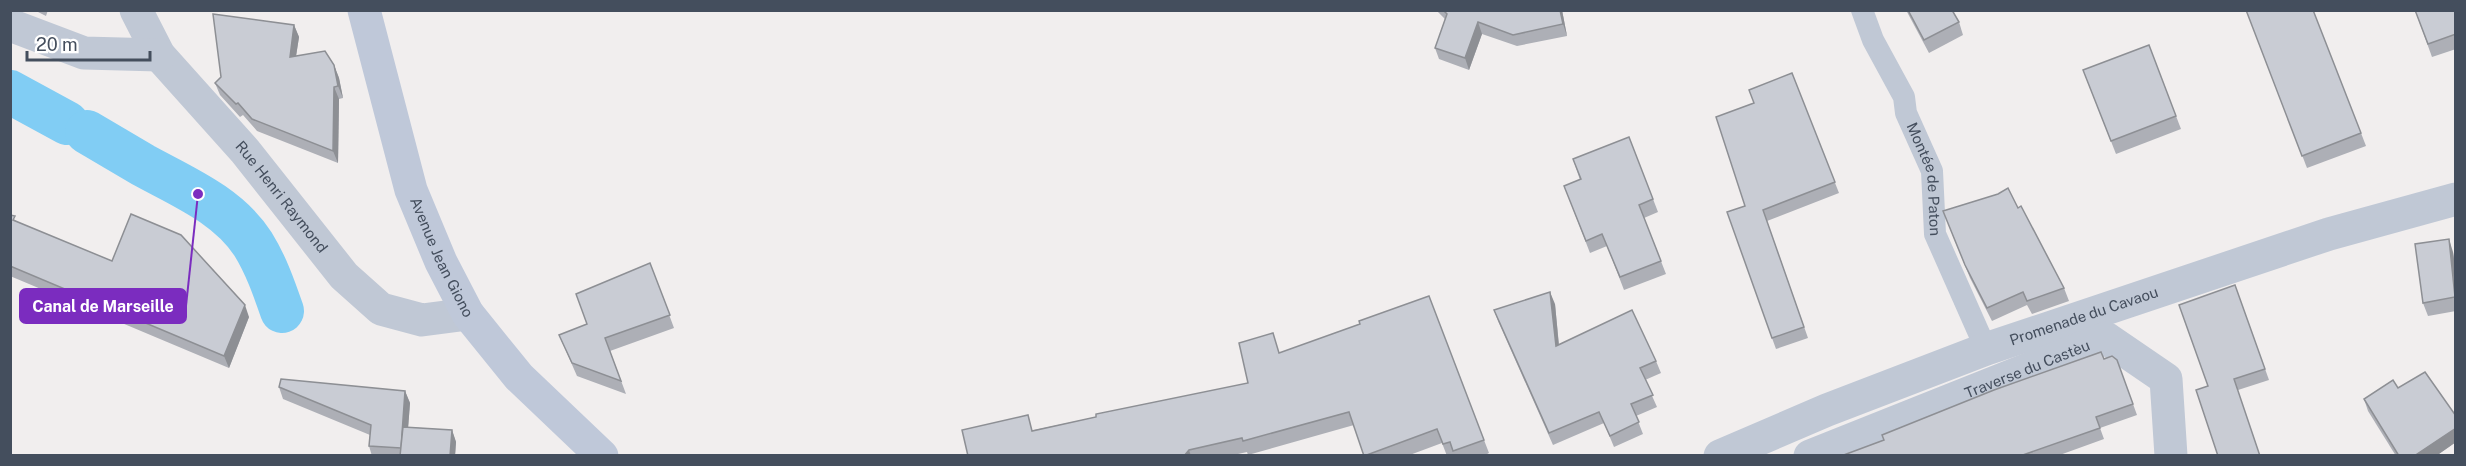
<svg xmlns="http://www.w3.org/2000/svg" width="2466" height="466" viewBox="0 0 2466 466" font-family="'Public Sans',sans-serif">
<style>
.lines{fill:none;stroke-linecap:round;stroke-linejoin:round}
.canal{stroke:#81cdf4;stroke-width:44}
.lane{stroke:#c0c8d5;stroke-width:22}
.street{stroke:#c0c8d5;stroke-width:33}
.secondary{stroke:#bfc8d9;stroke-width:33}
.wall{fill:#adafb6}
.shaded-wall{fill:#8d8f94}
.building{fill:#c9ccd4;stroke:#8d8f94;stroke-width:1.5}
.labels{text-anchor:middle;stroke-width:4.5;stroke-linejoin:round;paint-order:stroke}
.street-label{font-size:15px;fill:#444e5d;stroke:#fff}
.leader{fill:none;stroke:#7b2cbf;stroke-width:2}
.callout-dot{fill:#7b2cbf;stroke:#fff;stroke-width:2}
.callout{fill:#7b2cbf;stroke:#7b2cbf;stroke-width:2}
.callout-label{font-size:16px;text-anchor:middle;font-weight:bold;fill:#fff}
</style>
<rect width="100%" height="100%" fill="#f1eeee"/>
<g class="lines">
<g class="canal">
<path d="M10,92L67,123"/>
<path d="M87,132C106,143 124,154 143,165C181,186 228,205 253,244C266,265 274,288 282,311"/>
</g>
<path class="lane" id="s1" d="M1862,10L1873,40L1904,97L1906,113L1932,171L1935,234L1986,349"/>
<g class="street">
<path id="s2" d="M136,10L159,55L245,151L344,276L381,309L422,320L468,314"/>
<path d="M10,25L84,53L159,55"/>
<path id="s3" d="M1720,456L1827,410L1986,349L2329,234L2456,199"/>
<path id="s4" d="M1810,456L2106,338L2166,379L2171,456"/>
</g>
<path class="secondary" id="s5" d="M364,10L411,190L441,262L468,314L519,377L602,456"/>
</g>
<g class="wall">
<path d="M34,10H48L46,16Z"/>
<path d="M1436,10H1562L1567,36L1517,46L1482,34L1469,70L1439,59L1435,48L1445,19Z"/>
<path d="M1906,10H1952L1959,22L1963,35L1929,53Z"/>
<path d="M2246,10L2361,133L2366,146L2307,168Z"/>
<path d="M2415,10H2456V49L2432,57Z"/>
<path d="M294,25L299,37L296,56L334,65L339,78L343,98L339,99L338,163L257,131L243,115L240,117L220,95L215,83Z"/>
<path d="M2083,70L2176,116L2181,129L2116,154Z"/>
<path d="M1792,73L1839,193L1767,221L1808,338L1776,349L1772,338L1745,206L1754,103Z"/>
<path d="M1573,159L1653,199L1658,212L1644,218L1666,274L1624,290L1607,246L1590,253L1564,186L1580,180Z"/>
<path d="M1998,194L2018,208L2064,288L2069,301L2032,314L2027,305L1992,321L1970,278L1943,211Z"/>
<path d="M10,215L17,222L249,317L229,368L10,276Z"/>
<path d="M2453,252L2456,272V311L2428,316L2423,303Z"/>
<path d="M650,263L674,328L610,351L626,394L577,376L559,335L587,324Z"/>
<path d="M2235,285L2269,380L2238,390L2208,386Z"/>
<path d="M1555,304L1559,345L1656,361L1661,373L1645,380L1657,407L1636,416L1643,434L1614,447L1604,423L1553,445L1498,321L1494,310Z"/>
<path d="M1280,353L1484,440L1489,453L1483,456H1447L1442,443L1407,456H1364L1354,425L1248,455L1247,452L1229,456H968L1034,430L1096,417L1248,383Z"/>
<path d="M2104,359L2117,360L2137,415L2100,428L2104,439L2057,456H1841Z"/>
<path d="M279,387L405,391L410,403L408,427L452,430L456,442L455,456H372L369,446L370,435L283,399Z"/>
<path d="M2398,388L2456,442L2436,456H2396L2368,411L2364,399Z"/>
</g>
<g class="shaded-wall">
<path d="M1560,10H1562L1567,36L1563,24Z"/>
<path d="M1478,22L1482,34L1469,70L1465,58Z"/>
<path d="M294,25L299,37L294,69L290,57Z"/>
<path d="M334,65L339,78L343,98L338,86Z"/>
<path d="M334,87L339,99L338,163L333,151Z"/>
<path d="M2449,239L2453,252L2456,272V299Z"/>
<path d="M1550,292L1555,304L1560,358L1556,346Z"/>
<path d="M245,305L249,317L229,368L224,356Z"/>
<path d="M405,391L410,403L406,456L401,448Z"/>
<path d="M2456,428V442L2436,456H2414Z"/>
<path d="M452,430L456,442L455,456H450Z"/>
<path d="M1189,450L1191,456H1184Z"/>
</g>
<g class="building">
<path d="M1443,10H1560L1563,24L1513,35L1478,22L1465,58L1435,48L1447,14Z"/>
<path d="M1908,10H1952L1959,22L1924,40Z"/>
<path d="M2246,10H2313L2361,133L2302,156Z"/>
<path d="M2415,10H2456V34L2428,44Z"/>
<path d="M213,14L294,25L290,57L325,51L334,65L338,86L334,87L333,151L252,119L238,103L236,104L215,83L221,77Z"/>
<path d="M2149,45L2176,116L2111,141L2083,70Z"/>
<path d="M1792,73L1835,182L1763,210L1804,327L1772,338L1727,212L1745,206L1716,117L1754,103L1749,90Z"/>
<path d="M1629,137L1653,199L1639,205L1661,261L1620,277L1602,234L1586,241L1564,186L1581,179L1573,159Z"/>
<path d="M2008,188L2018,208L2021,206L2064,288L2027,301L2023,292L1987,308L1965,265L1943,211L1998,194Z"/>
<path d="M131,214L181,235L245,305L224,356L10,266V215L15,216L13,220L112,261Z"/>
<path d="M2449,239L2455,297L2423,303L2415,244Z"/>
<path d="M650,263L670,315L605,338L621,381L572,363L559,335L587,324L576,294Z"/>
<path d="M2235,285L2265,369L2234,379L2260,456H2218L2196,390L2208,386L2179,305Z"/>
<path d="M1550,292L1556,346L1632,310L1656,361L1640,368L1653,395L1631,404L1639,422L1610,436L1599,412L1549,433L1494,310Z"/>
<path d="M1429,296L1484,440L1453,451L1450,442L1443,444L1437,429L1364,456L1349,412L1243,441L1242,438L1189,450L1184,456H968L962,430L1028,415L1032,431L1096,417V414L1248,383L1239,343L1273,333L1279,353L1360,324L1359,321Z"/>
<path d="M2101,352L2104,359L2112,356L2117,360L2133,404L2096,417L2100,428L2020,456H1841L1884,440L1882,435L1994,390Z"/>
<path d="M2425,372L2456,416V428L2414,456H2399L2364,399L2393,380L2398,388Z"/>
<path d="M281,379L405,391L401,448L369,446L371,425L279,387Z"/>
<path d="M403,427L452,430L450,456H400Z"/>
</g>
<g class="labels">
<g class="street-label">
<text dy="5" stroke="none"><textPath href="#s1" startOffset="183">Montée de Paton</textPath></text>
<text dy="5" stroke="none"><textPath href="#s2" startOffset="238">Rue Henri Raymond</textPath></text>
<text dy="5" stroke="none"><textPath href="#s5" startOffset="260">Avenue Jean Giono</textPath></text>
<text dy="5" stroke="none"><textPath href="#s3" startOffset="390">Promenade du Cavaou</textPath></text>
<text dy="5" stroke="none"><textPath href="#s4" startOffset="234">Traverse du Castèu</textPath></text>
</g>
</g>
<path class="leader" d="M198 194L186 306"/>
<circle class="callout-dot" cx="198" cy="194" r="6"/>
<rect class="callout" x="20" y="289" width="166" height="34" rx="6"/>
<g class="callout-label">
<text x="103" y="312">Canal de Marseille</text>
</g>
<rect width="2466" height="466" fill="none" stroke="#444e5d" stroke-width="24"/>
<path d="M27 51v9h123v-9" fill="none" stroke="#444e5d" stroke-width="3"/>
<text x="36" y="51" font-size="18" fill="#444e5d" stroke="#ffffff" stroke-width="4.5" paint-order="stroke">20 m</text>
</svg>
